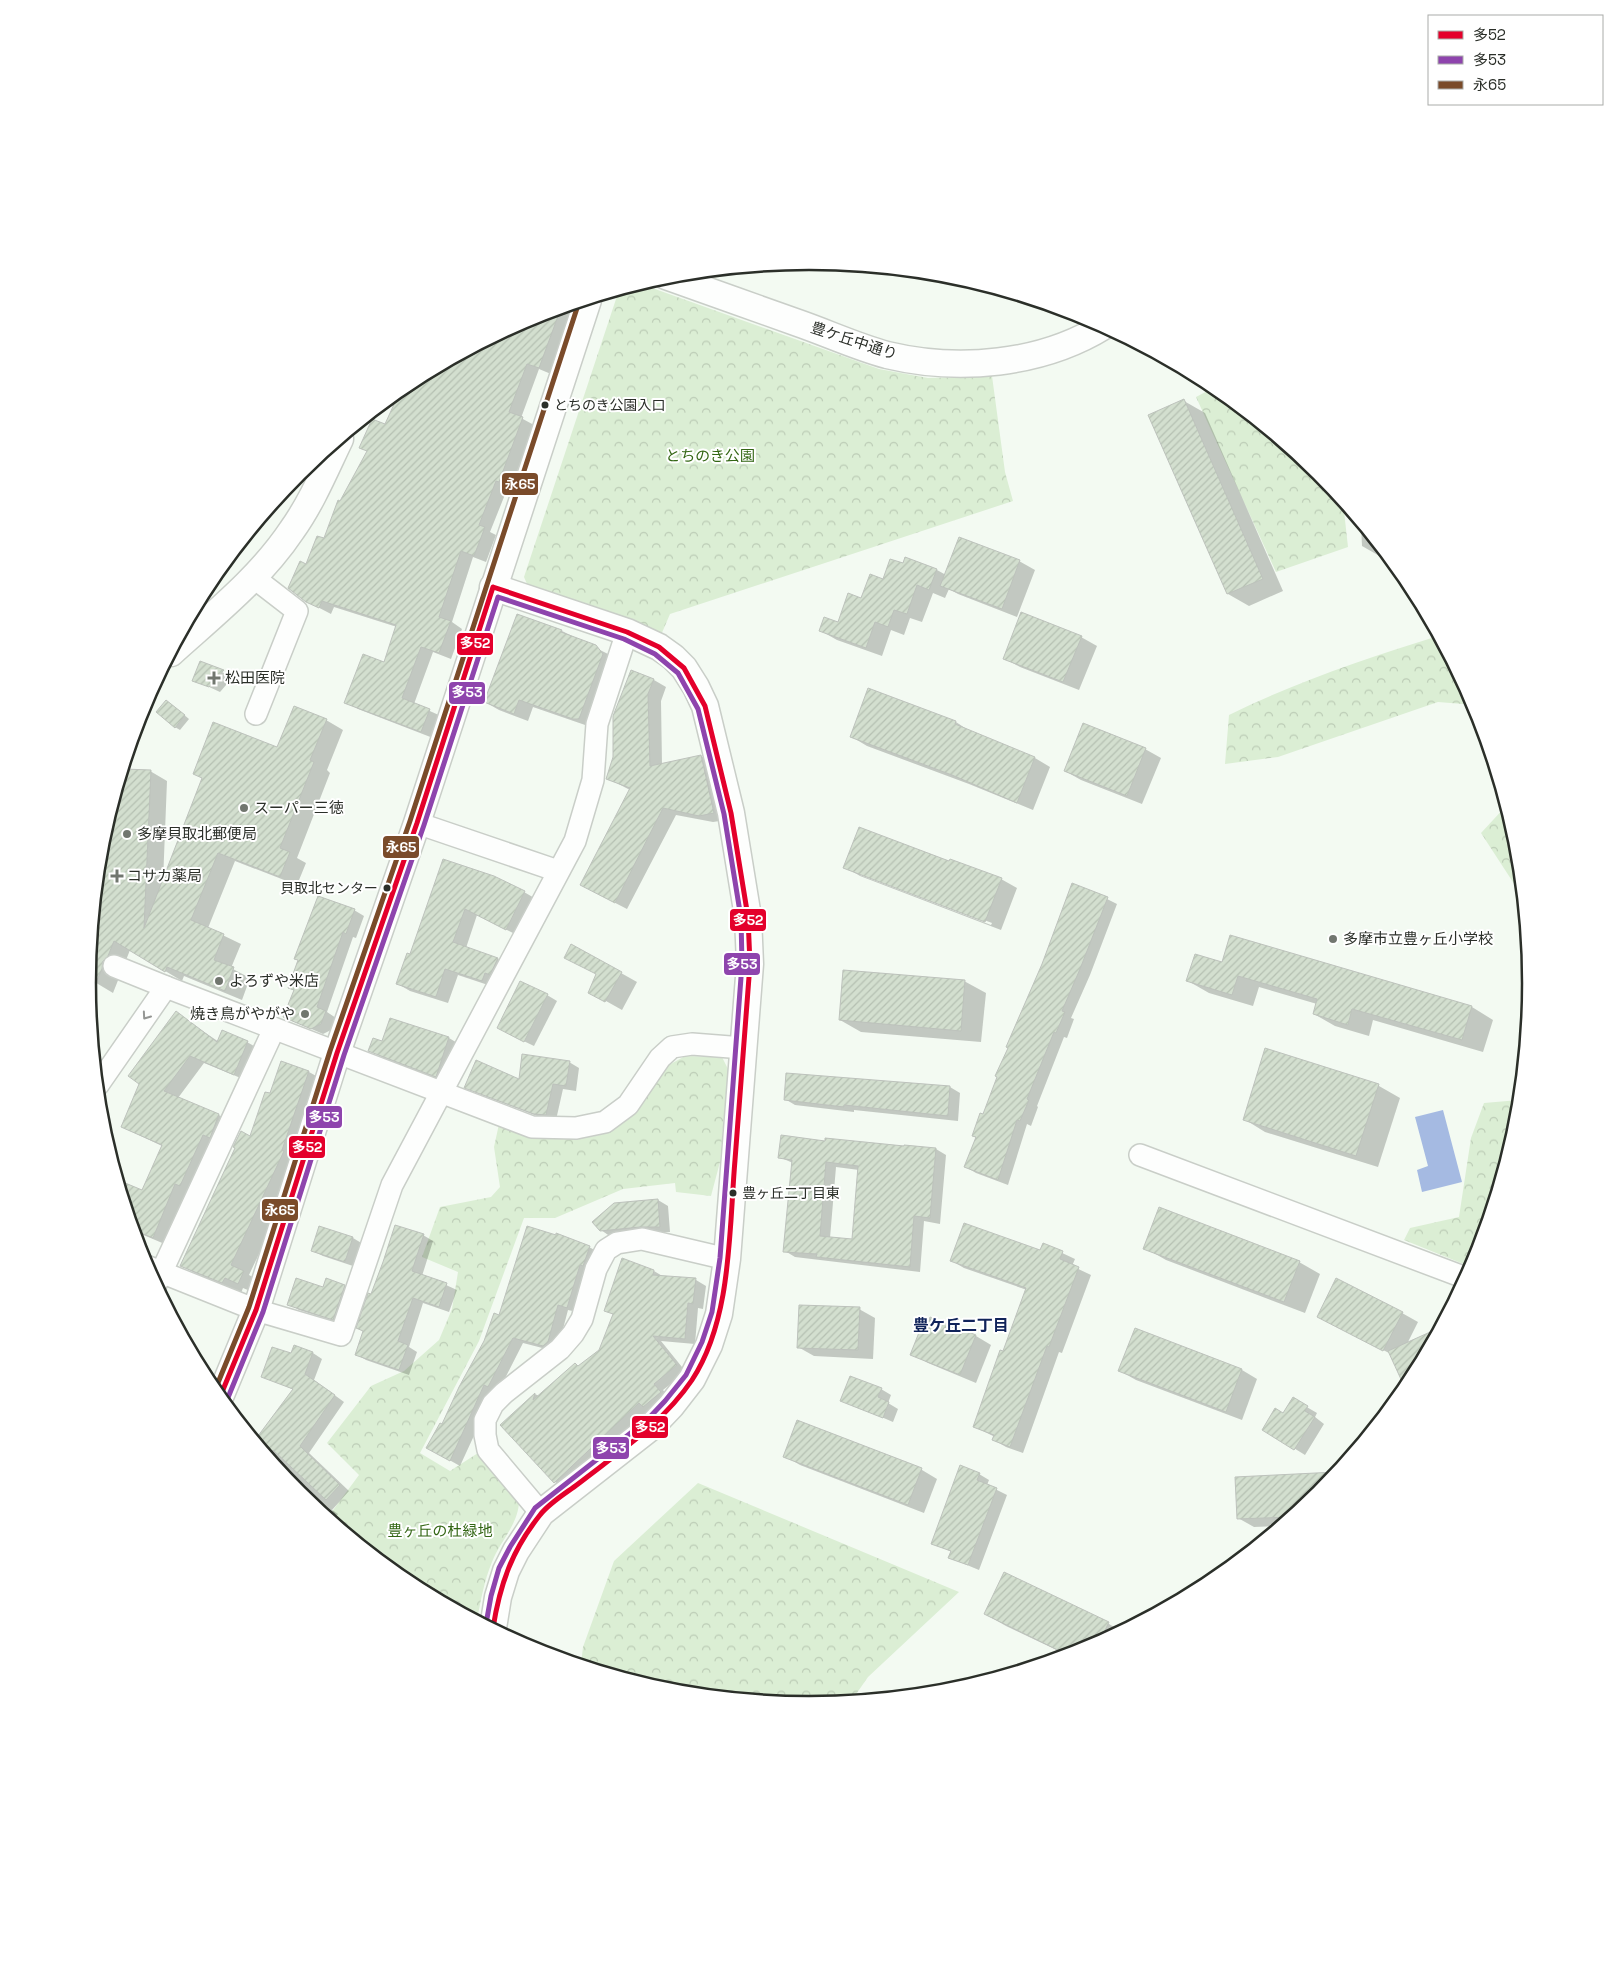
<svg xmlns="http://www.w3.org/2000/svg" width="1618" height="1966" viewBox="0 0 1618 1966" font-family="'Space Grotesk','Noto Sans JP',sans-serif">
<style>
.forest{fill:url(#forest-crowns)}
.water{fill:#a5bae2}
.shadow{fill:#0003;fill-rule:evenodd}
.building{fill:url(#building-hatch);stroke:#bdc2bc;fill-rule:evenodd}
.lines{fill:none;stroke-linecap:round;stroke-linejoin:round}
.minor-casing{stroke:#c9cec8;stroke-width:24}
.tertiary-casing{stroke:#c9cec8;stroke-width:29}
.minor{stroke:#fdfefd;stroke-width:21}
.tertiary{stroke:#fdfefd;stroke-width:26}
.bus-1-casing{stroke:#fff;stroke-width:9}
.bus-2-casing{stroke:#fff;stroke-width:9}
.bus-3-casing{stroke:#fff;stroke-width:9}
.bus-1{stroke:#e4002b;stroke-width:5}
.bus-2{stroke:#8e44ad;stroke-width:5}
.bus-3{stroke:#7a4b2a;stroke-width:5}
.oneway{stroke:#949693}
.bus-dot{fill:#2b2f29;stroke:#fff;stroke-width:2}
.poi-dot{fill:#71766f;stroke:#fff;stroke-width:2}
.labels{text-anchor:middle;stroke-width:4;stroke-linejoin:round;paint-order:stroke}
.bus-label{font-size:14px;fill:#2b2f29;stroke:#fff;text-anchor:start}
.street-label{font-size:15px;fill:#2b2f29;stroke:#fff}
.park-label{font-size:15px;fill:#336614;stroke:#fff}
.poi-label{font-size:15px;fill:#2b2f29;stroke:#fff;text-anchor:start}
.neighbourhood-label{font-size:16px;font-weight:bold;fill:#11245a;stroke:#fff}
.rim{fill:none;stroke:#2b2f29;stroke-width:2.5}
.line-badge{stroke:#fff;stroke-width:2}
.badge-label{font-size:14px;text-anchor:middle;font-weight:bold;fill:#fff}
</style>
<defs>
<pattern id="forest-crowns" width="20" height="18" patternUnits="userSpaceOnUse" patternTransform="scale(1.25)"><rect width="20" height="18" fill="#dbeed4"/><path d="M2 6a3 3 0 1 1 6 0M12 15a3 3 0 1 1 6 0" fill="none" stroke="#bcccb6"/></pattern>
<pattern id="building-hatch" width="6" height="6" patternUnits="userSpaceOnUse" patternTransform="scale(1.25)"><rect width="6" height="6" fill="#d3dfcf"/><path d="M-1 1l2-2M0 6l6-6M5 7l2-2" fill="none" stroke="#b5c0b2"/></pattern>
</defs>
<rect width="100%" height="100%" fill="#f3faf2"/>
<g class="forest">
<path d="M641,284L879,369L928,378L992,376L1005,472L1013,501L670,614L661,635L530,591L524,577L618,293Z"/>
<path d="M1215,387L1319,473L1343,502L1348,547L1276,572L1196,397Z"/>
<path d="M1438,636L1475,705L1438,702L1278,757L1225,764L1229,715C1296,682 1367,658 1438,636Z"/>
<path d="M1506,806L1517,843L1522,896L1481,833Z"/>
<path d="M685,1056L722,1057L728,1069L720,1162L711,1196L676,1192L675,1183L623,1189L555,1218H524L479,1341L420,1453L450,1471L478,1453L519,1502C518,1525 500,1541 492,1562C484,1581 481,1600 477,1620L408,1583L328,1517L359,1475L327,1443L371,1386L404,1371L439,1340L452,1309L458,1272L422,1257L440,1207L491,1197L500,1187L494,1147L499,1124C532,1136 599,1150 626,1120C640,1105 654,1077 669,1065C674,1062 680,1059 685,1056Z"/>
<path d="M1519,1100L1517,1124L1475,1259L1471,1267L1404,1240L1410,1228L1459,1217L1471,1138L1484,1103Z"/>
<path d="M698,1483L959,1592L868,1677L852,1700L809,1704L668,1691L581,1664L583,1647L614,1561Z"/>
</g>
<path class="water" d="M1443,1110L1462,1182L1422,1192L1417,1170L1428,1166L1415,1117Z"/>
<g class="shadow">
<path d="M579,302L551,374L539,369L521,418L534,425L511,488L508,487L490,532L496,535L486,562L473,557L452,622L462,629L451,659L433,652L414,704L441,716L433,738L358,709L346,702L384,664L397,627L334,607L331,614L306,601L307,566L324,540L340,503L385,426L403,387L533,316Z"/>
<path d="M1184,401L1205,413L1283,591L1249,606L1228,594L1150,416Z"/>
<path d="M1361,524L1389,558H1383L1362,546Z"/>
<path d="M906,559L937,570L946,575L1019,561L1035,570L1017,617L958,594L949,589L945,598L933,593L922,622L910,618L904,635L891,630L882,656L837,640L821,631L838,623L862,600L904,565Z"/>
<path d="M518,615L562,631L610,655L588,726L533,707L528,721L499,710L485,702Z"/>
<path d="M1081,637L1097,646L1079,690L1020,667L1004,658Z"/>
<path d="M201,663L233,677L220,692L194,680Z"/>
<path d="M631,672L654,680L666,687L661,701L662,765L701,756L714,763L726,820L713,822L676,815L627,909L594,892L630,790L607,778L614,758Z"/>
<path d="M869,690L956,722L971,732L1035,758L1050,767L1033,810L969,784L867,746L852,737Z"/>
<path d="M171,704L189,719L180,730L175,727Z"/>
<path d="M326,720L343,730L327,770L330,773L297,858L306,863L297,885L235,861L208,928L241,944L231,968L250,978L242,1000L184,976L182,981L130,950L113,993L88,978L101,842L123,770L150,771L167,781L163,882L204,779L195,774L278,749Z"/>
<path d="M1145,749L1161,758L1142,804L1081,780L1065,771Z"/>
<path d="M444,861L524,892L536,899L519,936L477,915L466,948L498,959L510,966L494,987L458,975L448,1003L410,991L398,984L411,955Z"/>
<path d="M950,863L1001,879L1017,888L1001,930L860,876L845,867ZM860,873L992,923L991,925L860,875Z"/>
<path d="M1107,899L1117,904L1090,975L1071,1018L1074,1019L1067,1038L1064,1037L1037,1106L1038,1107L1031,1126L1027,1124L1008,1185L976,1173L966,1167L983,1115L1043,964Z"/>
<path d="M354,910L364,916L356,938L353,937L327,1012L336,1018L331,1030L323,1034L284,1017L295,991L289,988Z"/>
<path d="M1231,936L1472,1007L1493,1020L1483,1052L1373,1020L1369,1036L1335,1026L1314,1014L1317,1004L1259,987L1253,1006L1209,993L1188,981L1223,963Z"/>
<path d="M621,973L637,982L622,1010L590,992Z"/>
<path d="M964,981L986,993L981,1042L861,1032L840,1020Z"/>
<path d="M547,995L557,1001L534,1046L509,1034Z"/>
<path d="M176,1013L219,1042H247L261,1050L248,1081L204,1063L178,1098L219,1115L232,1123L167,1245L134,1231L119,1181L143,1191L162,1146L122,1127Z"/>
<path d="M391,1019L449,1038L464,1047L451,1084L386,1060L370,1050L383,1043Z"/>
<path d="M1266,1050L1379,1086L1400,1098L1378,1167L1265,1132L1244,1119Z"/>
<path d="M282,1062L309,1072L327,1082L302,1163L249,1275L262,1282L257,1294L243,1288L241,1293L200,1276L182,1266L251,1137L270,1095Z"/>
<path d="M569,1062L579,1068L576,1091L563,1089L556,1120L545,1119L476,1093L466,1087L520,1081Z"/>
<path d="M787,1074L950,1087L960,1093L958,1121L854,1110V1112L795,1105L785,1099Z"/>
<path d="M826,1142L936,1149L946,1155L940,1224L924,1221L920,1272L795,1257L785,1251L793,1163L779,1157ZM836,1167L859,1170L853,1240L830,1238Z"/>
<path d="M658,1200L668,1206L670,1232H651L611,1237L601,1230Z"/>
<path d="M423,1235L433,1241L422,1276L446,1285L457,1290L449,1312L423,1303L409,1347L417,1352L409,1375L366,1360L356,1354L364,1331L372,1296Z"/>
<path d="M353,1238L363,1244L356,1267L323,1256L313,1251Z"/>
<path d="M1043,1244L1075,1259L1072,1266L1091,1275L1062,1353L1059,1352L1023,1453L1006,1447L994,1440L995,1437L975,1427L1027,1290L964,1268L952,1261L1041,1251Z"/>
<path d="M589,1247L600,1253L577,1312L568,1310L558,1348L554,1351L523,1343L498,1392L495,1390L460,1466L428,1448L443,1426L500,1317Z"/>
<path d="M1145,1248L1299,1262L1320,1274L1305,1313L1166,1260Z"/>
<path d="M654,1271L664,1277L696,1280L706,1286L703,1309L698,1308L695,1344L661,1341L686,1372L663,1390L670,1398L654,1412L649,1409L565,1488L555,1482L502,1425L535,1394L539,1396L575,1364L579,1367L600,1351L614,1315L606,1310Z"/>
<path d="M344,1286L354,1292L343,1324L299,1310L289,1304Z"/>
<path d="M859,1309L875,1318L873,1359L814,1356L798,1347Z"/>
<path d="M1402,1313L1418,1322L1407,1344L1409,1384L1406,1387L1391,1354L1318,1317Z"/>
<path d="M931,1319L976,1336L991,1345L976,1383L928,1363L912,1354Z"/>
<path d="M1135,1330L1242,1370L1257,1379L1242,1420L1136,1380L1120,1371Z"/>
<path d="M313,1353L322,1359L314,1380L344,1402L309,1453L349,1491L332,1510L338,1514L333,1521L299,1493L252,1436L257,1439L294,1390L263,1376L292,1355Z"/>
<path d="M881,1389L891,1395L888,1403L898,1409L893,1422L842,1400Z"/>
<path d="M1293,1399L1317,1413L1315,1417L1324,1424L1305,1455L1263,1429L1284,1414Z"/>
<path d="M798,1422L922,1470L937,1479L924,1513L800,1465L785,1456Z"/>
<path d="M1330,1470H1338L1335,1473Z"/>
<path d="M979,1474L989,1480L987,1485L1007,1495L979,1570L950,1558L952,1552L932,1543Z"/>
<path d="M1335,1474L1319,1493L1279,1526L1254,1527L1238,1518L1236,1478Z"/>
<path d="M1004,1574L1109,1624L1121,1631L1085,1650L1067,1655L1006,1626L985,1614Z"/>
</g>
<g class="building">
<path d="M561,308L539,368L527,364L509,412L523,417L499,482L496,481L479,525L485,527L474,556L461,551L439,617L451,621L439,653L421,647L402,698L430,709L421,732L344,703L363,654L384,662L396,625L322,601L319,608L306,602L288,588L300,561L306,564L317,536L324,538L338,500L340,501L367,451L359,448L372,419L385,424L401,389L409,383L533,316Z"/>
<path d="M1184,399L1263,579L1227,594L1148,415Z"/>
<path d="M959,537L1020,560L1002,609L940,586Z"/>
<path d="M905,557L937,569L929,590L917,585L907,614L894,610L888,627L875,622L866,648L819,631L824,617L838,622L848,593L861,598L870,574L883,579L890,559L903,563Z"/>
<path d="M1021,612L1082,636L1063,682L1003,659Z"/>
<path d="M517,614L562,630L561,632L596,645L603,654L579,719H573L519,700L514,714L484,702Z"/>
<path d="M200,661L224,670L209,687L192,681Z"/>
<path d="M631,670L654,679L648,694L650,766L701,755L714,813L699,816L663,808L615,903L580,885L630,788L606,779L613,757V716Z"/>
<path d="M868,688L956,721L955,724L1035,757L1017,803L952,775L850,737Z"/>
<path d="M166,700L185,715L175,728L156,712Z"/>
<path d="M294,706L327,719L310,760L314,762L280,848L290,852L280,877L218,853L191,920L224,934L214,960L234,967L225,991L167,967L165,972L114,941L108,956L103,961L102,969L89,998L88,983L101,842L124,769L151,770L144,928L202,778L193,774L213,722L277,747Z"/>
<path d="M1083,723L1146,748L1127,796L1064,771Z"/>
<path d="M859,827L949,861L950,859L1002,878L985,922L843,868Z"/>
<path d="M443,859L494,876L525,891L506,930L465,909L453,942L498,958L490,975L485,973L482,981L445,969L436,997L396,984L407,953L410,954Z"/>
<path d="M1072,883L1108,897L1080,969L1062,1011L1065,1012L1056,1033L1054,1032L1027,1099L1029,1100L1020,1121L1017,1120L998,1180L964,1167L976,1137L972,1136L980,1113L983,1114L997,1077L995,1076L1008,1048L1006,1047L1042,964Z"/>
<path d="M318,896L355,909L346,934L343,932L317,1007L326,1011L321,1024L311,1029L283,1017L294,990L288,988L298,960L294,959Z"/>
<path d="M1230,935L1472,1006L1462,1040L1352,1009L1348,1025L1313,1014L1317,999L1238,976L1232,995L1186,981L1195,954L1222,962Z"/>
<path d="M571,944L622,972L605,1002L588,993L596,974L564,958Z"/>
<path d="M843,970L965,980L961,1031L839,1020Z"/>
<path d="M520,981L548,994L524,1042L497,1028Z"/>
<path d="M176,1011L217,1042L222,1030L248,1041L234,1075L190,1056L164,1091L219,1114L210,1138L203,1135L180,1186L175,1184L153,1238L134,1230L118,1180L142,1190L162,1145L121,1127L139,1084L128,1076Z"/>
<path d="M390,1018L449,1037L436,1077L368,1051L373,1038L382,1041Z"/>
<path d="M1265,1048L1379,1084L1356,1156L1243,1120Z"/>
<path d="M522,1054L570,1061L566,1086L553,1084L546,1115L534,1114L464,1088L476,1060L519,1079Z"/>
<path d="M281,1061L309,1071L282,1150L284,1151L231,1265L244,1271L238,1284L225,1278L222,1283L180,1266L235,1148L233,1147L241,1131L250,1136L265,1092L270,1093Z"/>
<path d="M786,1073L950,1086L948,1116L844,1105V1107L784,1100Z"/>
<path d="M781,1135L825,1141V1138L904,1146V1145L936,1148L930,1218L914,1216L910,1267L816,1257L817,1254L783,1252L792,1160L778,1158ZM826,1162L858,1166L852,1239L820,1236Z"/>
<path d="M658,1199L660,1227H640L600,1231L592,1222L614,1203Z"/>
<path d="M1159,1207L1300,1261L1284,1302L1143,1249Z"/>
<path d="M964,1223L1040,1250L1043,1243L1063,1251L1060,1259L1079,1267L1049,1347L1047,1346L1010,1447L992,1440L994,1435L973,1427L1000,1350L1003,1351L1026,1288L950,1261Z"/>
<path d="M395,1225L424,1234L412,1271L447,1283L439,1307L413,1298L398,1341L408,1345L399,1370L355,1355L363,1331L356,1328L368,1293L371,1294L383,1262Z"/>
<path d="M319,1226L353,1237L345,1262L311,1251Z"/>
<path d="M527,1226L556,1235V1233L590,1246L583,1266L580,1265L567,1308L558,1305L548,1342L543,1346L513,1338L488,1387L484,1385L450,1461L426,1448L440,1423L442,1424L459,1387L484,1341L494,1313L499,1315Z"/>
<path d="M622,1258L654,1270L653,1275L696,1278L693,1304L688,1303L685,1339L653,1336L677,1365L654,1384L661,1392L643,1407L639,1403L554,1483L500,1425L535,1393L533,1400L575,1363L578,1366L599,1350L613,1314L604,1311Z"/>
<path d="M296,1278L323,1287L326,1278L345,1285L333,1320L287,1305Z"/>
<path d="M1336,1278L1403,1312L1383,1351L1317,1317Z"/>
<path d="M799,1305L860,1307L858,1350L797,1348Z"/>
<path d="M930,1317L976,1335L960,1375L910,1355L924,1320L929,1321Z"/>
<path d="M1135,1328L1242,1369L1226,1412L1118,1371Z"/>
<path d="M1439,1328L1409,1384L1405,1388L1388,1351Z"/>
<path d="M294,1345L313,1352L305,1374L335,1395L300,1446L340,1485L326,1500L273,1450L269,1457L255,1440L293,1389L261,1377L272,1347L291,1353Z"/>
<path d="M850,1376L882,1388L878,1397L889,1402L883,1418L840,1401Z"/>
<path d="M1293,1397L1308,1406L1305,1411L1315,1417L1294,1450L1262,1430L1275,1408L1283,1413Z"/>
<path d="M797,1420L922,1468L908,1505L783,1457Z"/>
<path d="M960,1465L980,1473L977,1480L997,1488L968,1565L948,1558L951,1551L931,1544Z"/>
<path d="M1336,1472L1319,1493L1291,1517L1237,1519L1235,1477Z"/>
<path d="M1004,1572L1109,1622L1100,1641L1085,1650L1068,1655L984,1614Z"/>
</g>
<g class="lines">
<defs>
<g id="minor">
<path d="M253,577L297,611L256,714"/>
<path d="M417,823L558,871"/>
<path d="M114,966L166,987"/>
<path d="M98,1085L166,987L532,1127L576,1128L605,1122L628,1105L660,1058L672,1047L692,1044L743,1048"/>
<path d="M1140,1155L1466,1278"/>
<path d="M146,1266L256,1310L341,1335L392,1185L575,841L593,780L597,724L627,632"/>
<path d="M156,1284L274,1029"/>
<path d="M541,1513L488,1450L485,1435V1420L493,1404L504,1393L560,1349L573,1334L582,1319L596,1269L606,1250L617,1243L642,1239L727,1259"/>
</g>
<g id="tertiary">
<path d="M666,276C710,292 754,307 798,323C827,333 857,347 887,355C958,372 1041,365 1104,326"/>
<path d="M493,587L627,632L659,647L673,657L684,668L696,687L705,706L731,813L748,917L750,964L727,1259L719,1314L709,1345L692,1379L671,1406L651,1427L541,1513L516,1551L506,1571L498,1597L493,1628"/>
<path d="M171,653C213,615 260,578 292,530C312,502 325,470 340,439"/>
<path d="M220,1397L256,1310L337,1053L417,823L588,300"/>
</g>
</defs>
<use href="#minor" class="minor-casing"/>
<use href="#tertiary" class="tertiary-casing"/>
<use href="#minor" class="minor"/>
<use href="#tertiary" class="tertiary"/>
<defs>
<path id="bus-1" d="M220,1397L256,1310L337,1053L417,823L493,587L627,632L659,647L684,668L705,706L731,813L748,917L750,964C745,1029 740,1094 735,1160C729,1230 732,1319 692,1380C663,1423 619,1452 578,1484C566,1493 549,1503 540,1515C512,1550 500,1584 493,1628"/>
<path id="bus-2" d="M227,1400L263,1312L344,1055L424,825L498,597L624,639L655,654L678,673L698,709L724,814L741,918L742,964L720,1258L712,1312L702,1342L686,1375L665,1401L646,1421L535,1508L510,1547L499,1568L491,1596L486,1624"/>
<path id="bus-3" d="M215,1390L249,1307L330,1051L410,821L579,302"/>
</defs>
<use href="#bus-1" class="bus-1-casing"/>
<use href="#bus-2" class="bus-2-casing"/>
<use href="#bus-3" class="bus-3-casing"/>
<use href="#bus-1" class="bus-1"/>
<use href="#bus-2" class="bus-2"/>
<use href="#bus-3" class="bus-3"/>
</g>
<defs><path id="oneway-chevron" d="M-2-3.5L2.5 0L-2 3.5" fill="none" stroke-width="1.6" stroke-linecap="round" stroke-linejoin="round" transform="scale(1.25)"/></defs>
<use class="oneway" href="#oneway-chevron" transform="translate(146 1016) rotate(125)"/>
<g class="bus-dot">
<circle cx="545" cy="405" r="4.5"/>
<circle cx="387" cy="888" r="4.5"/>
<circle cx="733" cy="1193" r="4.5"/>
</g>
<g class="poi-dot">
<path d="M211.5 670.5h5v5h5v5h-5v5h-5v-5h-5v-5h5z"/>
<circle cx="244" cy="808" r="5"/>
<circle cx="127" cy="834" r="5"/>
<path d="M114.5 868.5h5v5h5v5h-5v5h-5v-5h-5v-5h5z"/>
<circle cx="1333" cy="939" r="5"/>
<circle cx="219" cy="981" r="5"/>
<circle cx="305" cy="1014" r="5"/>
</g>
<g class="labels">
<g class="bus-label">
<text x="554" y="410">とちのき公園入口</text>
<text x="378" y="893" text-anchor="end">貝取北センター</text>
<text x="742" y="1198">豊ヶ丘二丁目東</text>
</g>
<g class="street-label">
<text transform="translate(854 341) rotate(18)" y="5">豊ケ丘中通り</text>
</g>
<g class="park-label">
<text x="710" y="461">とちのき公園</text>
<text x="440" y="1536">豊ヶ丘の杜緑地</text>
</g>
<g class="poi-label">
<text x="225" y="683">松田医院</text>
<text x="254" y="813">スーパー三徳</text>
<text x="137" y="839">多摩貝取北郵便局</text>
<text x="127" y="881">コサカ薬局</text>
<text x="1343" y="944">多摩市立豊ヶ丘小学校</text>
<text x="229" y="986">よろずや米店</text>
<text x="295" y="1019" text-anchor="end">焼き鳥がやがや</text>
</g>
<g class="neighbourhood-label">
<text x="961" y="1331">豊ケ丘二丁目</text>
</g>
</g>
<path d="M0 0H1618V1966H0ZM96 983a713 713 0 1 1 1426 0a713 713 0 1 1-1426 0Z" fill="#fff" fill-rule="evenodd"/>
<path class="rim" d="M96 983a713 713 0 1 1 1426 0a713 713 0 1 1-1426 0Z"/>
<g class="line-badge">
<rect x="501" y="472" width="38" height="24" rx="5" fill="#7a4b2a"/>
<rect x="456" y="632" width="38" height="24" rx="5" fill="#e4002b"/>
<rect x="448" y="681" width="38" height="24" rx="5" fill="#8e44ad"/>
<rect x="382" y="835" width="38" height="24" rx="5" fill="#7a4b2a"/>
<rect x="729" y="908" width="38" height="24" rx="5" fill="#e4002b"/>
<rect x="723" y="952" width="38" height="24" rx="5" fill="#8e44ad"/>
<rect x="305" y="1105" width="38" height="24" rx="5" fill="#8e44ad"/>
<rect x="288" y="1135" width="38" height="24" rx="5" fill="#e4002b"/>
<rect x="261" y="1198" width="38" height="24" rx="5" fill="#7a4b2a"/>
<rect x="631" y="1415" width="38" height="24" rx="5" fill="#e4002b"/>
<rect x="592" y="1436" width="38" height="24" rx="5" fill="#8e44ad"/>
</g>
<g class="badge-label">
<text x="520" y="489">永65</text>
<text x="475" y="648">多52</text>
<text x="467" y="697">多53</text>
<text x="401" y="852">永65</text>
<text x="748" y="925">多52</text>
<text x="742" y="969">多53</text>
<text x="324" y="1122">多53</text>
<text x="307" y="1152">多52</text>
<text x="280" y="1215">永65</text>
<text x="650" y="1432">多52</text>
<text x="611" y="1453">多53</text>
</g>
<rect x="1428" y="15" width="175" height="90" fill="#ffffff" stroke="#aaaca9"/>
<rect x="1438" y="31" width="25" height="8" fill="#e4002b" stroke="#aaaca9"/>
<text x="1473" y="40" font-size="15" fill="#2b2f29">多52</text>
<rect x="1438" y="56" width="25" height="8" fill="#8e44ad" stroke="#aaaca9"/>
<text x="1473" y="65" font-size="15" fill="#2b2f29">多53</text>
<rect x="1438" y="81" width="25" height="8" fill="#7a4b2a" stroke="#aaaca9"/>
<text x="1473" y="90" font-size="15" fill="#2b2f29">永65</text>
</svg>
